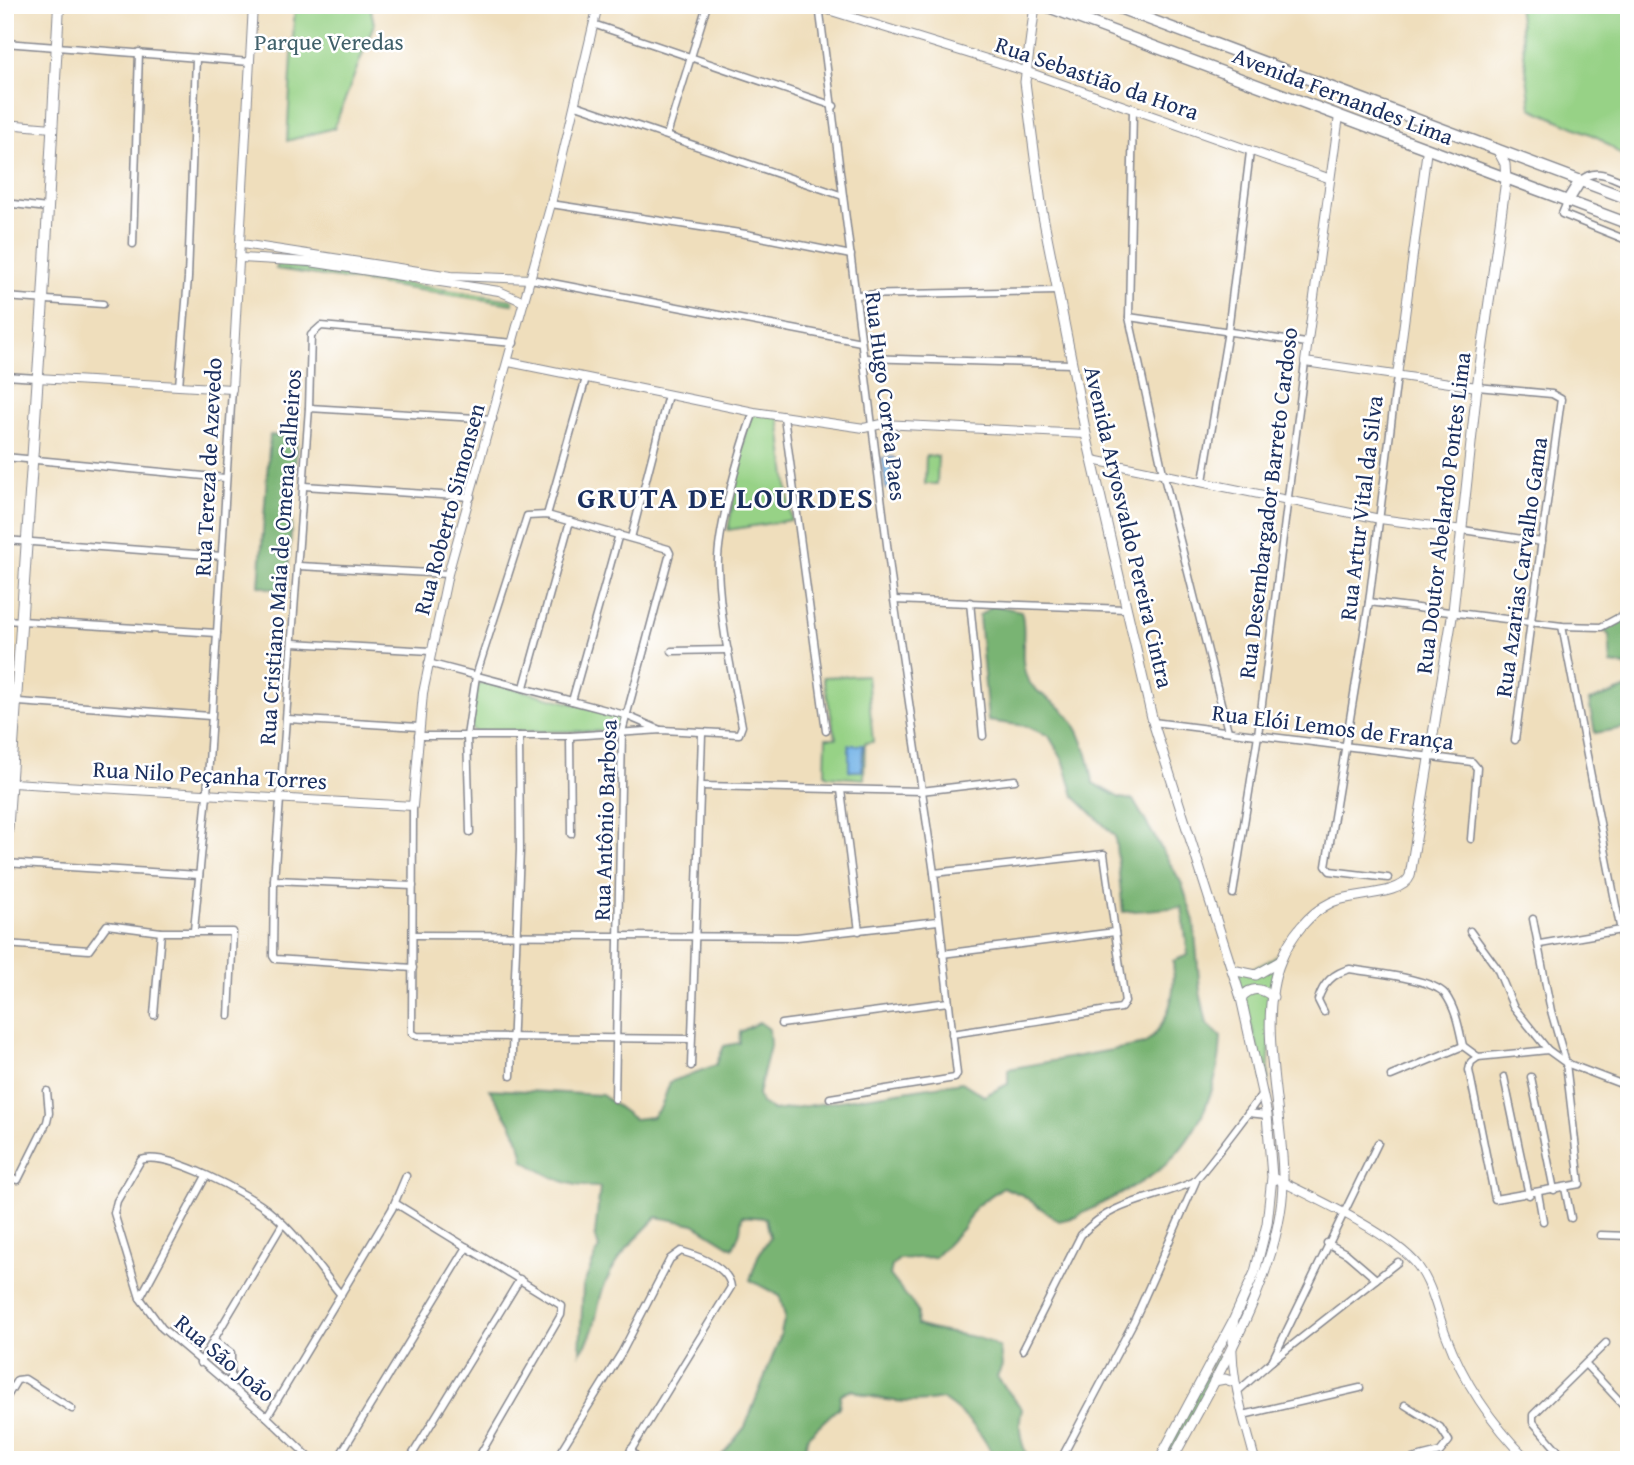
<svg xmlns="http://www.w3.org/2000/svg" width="1634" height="1465" viewBox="0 0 1634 1465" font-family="'Gentium Book Plus',serif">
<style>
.green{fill:#97d286;stroke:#598072;stroke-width:2}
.forest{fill:#79b473;stroke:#4a7268;stroke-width:2}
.water{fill:#73b3e7;stroke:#4771a2;stroke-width:2}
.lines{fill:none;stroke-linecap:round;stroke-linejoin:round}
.minor-casing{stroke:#85868d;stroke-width:9}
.tertiary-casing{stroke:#85868d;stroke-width:10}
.secondary-casing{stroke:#85868d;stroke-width:11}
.primary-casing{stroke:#85868d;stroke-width:12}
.trunk-casing{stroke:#85868d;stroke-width:13}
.minor{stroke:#fff;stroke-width:6}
.tertiary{stroke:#fff;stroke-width:8}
.secondary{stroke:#fff;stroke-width:9}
.primary{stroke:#fff;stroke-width:10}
.trunk{stroke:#fff;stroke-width:10}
.labels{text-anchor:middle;stroke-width:5;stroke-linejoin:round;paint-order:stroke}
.park-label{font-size:23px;fill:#40606a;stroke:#fff}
.street-label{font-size:23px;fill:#1b2f5e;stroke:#fff}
.district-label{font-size:30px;font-weight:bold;letter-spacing:2px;fill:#1b2f5e;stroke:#fff}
</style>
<rect width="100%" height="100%" fill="#fff"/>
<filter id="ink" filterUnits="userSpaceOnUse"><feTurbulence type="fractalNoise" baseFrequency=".0143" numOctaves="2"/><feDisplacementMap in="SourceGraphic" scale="14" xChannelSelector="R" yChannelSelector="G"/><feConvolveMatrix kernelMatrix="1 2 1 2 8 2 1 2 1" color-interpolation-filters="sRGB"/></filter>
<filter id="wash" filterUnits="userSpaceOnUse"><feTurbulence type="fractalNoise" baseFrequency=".00686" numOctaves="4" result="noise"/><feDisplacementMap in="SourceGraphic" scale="28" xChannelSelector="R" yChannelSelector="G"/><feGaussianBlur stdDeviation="1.57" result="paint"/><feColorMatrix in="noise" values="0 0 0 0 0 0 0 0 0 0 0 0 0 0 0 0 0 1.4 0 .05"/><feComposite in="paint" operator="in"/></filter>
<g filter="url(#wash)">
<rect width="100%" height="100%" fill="#efdebc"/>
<g class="green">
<path d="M295,5H370L374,24L334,128L287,141Z"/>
<path d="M1518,5H1629V161L1599,138L1531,108Z"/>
<path d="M278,264L513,300V304L276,269Z"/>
<path d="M755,410L779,416L791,520L728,530L747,421Z"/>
<path d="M926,456H938L937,484H925Z"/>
<path d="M867,675L873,742L865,743L864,779L828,776L825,774L826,738H836L823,677Z"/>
<path d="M485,681L618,715L620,722L616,731L475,732L471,728L477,685Z"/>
<path d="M1279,954L1272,991L1268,1083L1263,1081L1257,1045L1231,961C1249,976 1262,965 1279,954Z"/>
<path d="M1217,1356L1222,1359L1170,1460H1162Z"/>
</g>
<g class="forest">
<path d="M270,435L297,438L287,592L259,586Z"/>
<path d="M993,605L1021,611C1028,632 1018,654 1026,676C1032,691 1050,699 1062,709C1080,724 1090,760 1093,783L1120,798L1133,800L1182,884L1194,921L1200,991L1207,1024L1221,1037C1220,1083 1200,1134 1164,1166C1144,1184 1101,1203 1076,1217L1059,1221L1022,1195L1003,1187L975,1207L963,1228L935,1257L899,1259L892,1266L890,1275L918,1311L917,1325C943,1336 976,1331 1000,1348L1002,1366L997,1377L1022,1409C1017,1427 1021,1444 1029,1460H994C985,1434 963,1413 942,1399C914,1405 879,1402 853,1390L841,1394L839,1407L808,1436L803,1460H718L745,1427L779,1340L785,1317L780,1296L750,1280L758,1256L770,1237L766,1218L742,1216L740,1232L733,1248L694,1224L657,1217C634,1240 613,1260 602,1292C594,1318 598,1328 580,1353L583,1286L599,1248L595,1235L600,1187C569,1188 550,1177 524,1161C521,1134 503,1111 489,1089L602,1095L634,1119L652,1117L661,1107L670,1082L716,1065L724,1046L739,1043L740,1032L759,1022L769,1029L770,1046L758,1094L761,1103L774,1111L962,1082L984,1096L1008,1084V1069L1145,1044C1170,1022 1176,994 1173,961L1188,955L1182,907L1123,912L1115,836L1074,796L1064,762L1049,736L1026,726L988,721L979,616Z"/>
<path d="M1629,613V677L1626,666L1611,664L1609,635L1603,630Z"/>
<path d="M1629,688V727L1595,733L1589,701Z"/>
</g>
<g class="water">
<path d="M893,457L897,461L890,466L893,488L886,489L882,458Z"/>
<path d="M849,745H863L862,771H849Z"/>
</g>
</g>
<g filter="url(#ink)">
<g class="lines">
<defs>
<g id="minor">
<path d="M819,5L894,600L934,873L957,1074L955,1078L830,1098"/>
<path d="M593,24L834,106"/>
<path d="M5,43L250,62"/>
<path d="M576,105L843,196"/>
<path d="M1133,110L1129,317L1163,473L1228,731"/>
<path d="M667,135L707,5"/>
<path d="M1580,181C1596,166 1611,178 1629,184"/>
<path d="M1567,202L1562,214L1629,241"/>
<path d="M5,203L47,208"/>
<path d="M551,204L746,234L851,255"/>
<path d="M133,244L139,52"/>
<path d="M531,279L861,342"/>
<path d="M855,295L1057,291"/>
<path d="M5,297L103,304"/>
<path d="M1129,317L1306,343"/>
<path d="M863,358L1072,364"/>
<path d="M5,376L37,378"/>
<path d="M179,386L188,278L196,58"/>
<path d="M1477,387L1552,394L1561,399L1515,740"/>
<path d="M309,408L493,419"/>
<path d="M784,417L826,731"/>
<path d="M5,457L225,478"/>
<path d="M1203,481L1228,331L1250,152"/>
<path d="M304,486L471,497"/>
<path d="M547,515L586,378"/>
<path d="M1463,530L1542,542"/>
<path d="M631,538L668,395"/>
<path d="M5,540L222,556"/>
<path d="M299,566L448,574"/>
<path d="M894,600L1125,609"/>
<path d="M970,602L983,736"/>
<path d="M1369,602L1562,626L1601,627L1629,612"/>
<path d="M5,620L217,633"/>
<path d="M1562,626L1629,973"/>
<path d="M293,643L430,651"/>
<path d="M672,651L728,650"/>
<path d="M428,663L625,715L660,730"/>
<path d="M524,687L570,521"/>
<path d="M5,701L210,716"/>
<path d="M572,701L619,534"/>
<path d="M288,719L419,727"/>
<path d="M1153,722L1472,762L1477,768L1471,839"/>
<path d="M418,736H570L662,730L739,734L742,726C732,674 720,621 718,568C716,534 741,445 754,412"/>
<path d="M570,736L571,834"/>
<path d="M701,786L921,791L1015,780"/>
<path d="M841,790L859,931"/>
<path d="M413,806L412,1033L417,1036L691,1039"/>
<path d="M470,832L467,736L476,676L527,516L547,515L668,549L670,553L622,732L615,1099"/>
<path d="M5,863L199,875"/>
<path d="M934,873L1104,854L1125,1002L1121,1008L952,1034"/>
<path d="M1388,878L1330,871L1326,866L1369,602L1397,376"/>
<path d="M274,880L413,886"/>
<path d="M1233,894L1258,735L1305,362"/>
<path d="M194,930L207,795L232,389"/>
<path d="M1470,931L1497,968L1513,1006L1548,1050"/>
<path d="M413,935L797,937L938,921"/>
<path d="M5,944L89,950L107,925L161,932H233L229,1016"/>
<path d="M1540,944L1621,930"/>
<path d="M942,954L1115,932"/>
<path d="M413,968L275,959L273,956L274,880L309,408L311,335L321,326L514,343"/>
<path d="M1324,1012L1318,1000C1323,983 1333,973 1350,969C1372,973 1431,978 1445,994C1456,1009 1459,1028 1463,1046"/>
<path d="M154,1015L161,932"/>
<path d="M781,1024L948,1002"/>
<path d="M1478,1057L1471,1062L1469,1070L1495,1199L1580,1184L1566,1063L1551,1011L1533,919"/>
<path d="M691,1066L702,734"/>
<path d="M511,1076L520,850L519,736"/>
<path d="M1391,1076L1463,1046L1478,1057L1548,1050L1566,1063L1629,1087"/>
<path d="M1504,1077L1529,1195"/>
<path d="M1531,1077L1554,1190"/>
<path d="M1248,1113L1267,1115"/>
<path d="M5,1178L18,1180L47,1122L49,1113L47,1091"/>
<path d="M1565,1188L1571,1218"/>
<path d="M1538,1193L1543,1221"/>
<path d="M395,1203L562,1306L561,1315L477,1460"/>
<path d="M1600,1235L1629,1236"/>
<path d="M1327,1243L1347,1254L1376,1279"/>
<path d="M140,1298L206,1176"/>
<path d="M213,1340L231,1353V1387"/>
<path d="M1023,1350L1081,1235C1114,1199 1152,1201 1193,1182C1199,1179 1255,1104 1263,1092"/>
<path d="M1272,1361L1378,1143"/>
<path d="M200,1363L282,1225"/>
<path d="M1586,1365L1629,1411"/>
<path d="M1237,1392L1272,1361L1398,1262"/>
<path d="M5,1400L17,1380L25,1379L72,1409"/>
<path d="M1405,1405L1440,1427L1449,1441L1440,1452L1408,1460"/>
<path d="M1243,1415L1360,1388"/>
<path d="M267,1417L392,1209L406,1176"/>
<path d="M631,1449L638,1460"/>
<path d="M1061,1459L1134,1321L1196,1181"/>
<path d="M312,1460L267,1417L162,1328L140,1298L114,1213L117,1201L141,1160C167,1150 249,1194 270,1212C298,1234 318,1267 341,1295"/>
<path d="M337,1460L467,1247"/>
<path d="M409,1460L520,1279"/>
<path d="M555,1460L622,1352L670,1259L681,1251C698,1256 729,1267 731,1287L625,1460"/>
<path d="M1566,1460L1533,1422V1415L1606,1343"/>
</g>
<g id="tertiary">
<path d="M812,5L1025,71L1328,178"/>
<path d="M1339,116L1305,362L1477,387"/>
<path d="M5,124L52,128"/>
<path d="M242,244L451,276L531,279"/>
<path d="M241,258L310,262L499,291L524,302"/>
<path d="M509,362L754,412L864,428L882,424L1086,434"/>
<path d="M1397,376L1427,149"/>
<path d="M37,378L232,389L253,5"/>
<path d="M1093,460L1380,519L1463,530"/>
<path d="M12,783L413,806L423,693L448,574L551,204L598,5"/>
<path d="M1272,1177C1309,1195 1394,1234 1418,1266C1433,1286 1437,1312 1446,1335C1464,1383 1492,1424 1528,1460"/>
<path d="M1234,1322C1227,1370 1243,1414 1255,1460"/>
</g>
<g id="secondary">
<path d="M1035,5L1025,82L1042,211L1086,434L1153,722L1241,998L1267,1115L1272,1177L1267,1224L1255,1272L1234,1319L1159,1460"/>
<path d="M1232,970L1256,975L1279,962"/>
<path d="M1241,998C1251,986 1262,988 1273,997"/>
<path d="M1214,1381L1225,1379L1234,1382"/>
<path d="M1172,1460C1214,1381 1282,1272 1283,1181C1284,1117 1255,1019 1281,960C1290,937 1309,913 1332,902C1352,893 1402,896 1410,876L1453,611L1477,387L1506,180L1505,164L1497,149"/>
</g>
<path id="primary" d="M5,865L43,300L59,5"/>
<g id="trunk">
<path d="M1043,5L1629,224"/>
<path d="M1111,5L1629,199"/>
<path d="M1567,202L1580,181"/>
</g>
</defs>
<use href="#minor" class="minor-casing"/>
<use href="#tertiary" class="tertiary-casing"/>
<use href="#secondary" class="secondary-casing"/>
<use href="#primary" class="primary-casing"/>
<use href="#trunk" class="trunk-casing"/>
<use href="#minor" class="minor"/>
<use href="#tertiary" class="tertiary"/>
<use href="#secondary" class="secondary"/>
<use href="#primary" class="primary"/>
<use href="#trunk" class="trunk"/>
</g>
</g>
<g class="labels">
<g class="park-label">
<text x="329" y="50">Parque Veredas</text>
</g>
<g class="street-label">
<text transform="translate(1097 78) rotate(19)" y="8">Rua Sebastião da Hora</text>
<text transform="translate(1343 96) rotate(21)" y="8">Avenida Fernandes Lima</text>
<text transform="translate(886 396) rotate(83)" y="8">Rua Hugo Corrêa Paes</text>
<text transform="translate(208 467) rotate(-87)" y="8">Rua Tereza de Azevedo</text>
<text transform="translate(1268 503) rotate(-83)" y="8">Rua Desembargador Barreto Cardoso</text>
<text transform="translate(1361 508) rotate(-83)" y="8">Rua Artur Vital da Silva</text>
<text transform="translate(449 509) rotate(-75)" y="8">Rua Roberto Simonsen</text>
<text transform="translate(1443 513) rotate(-83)" y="8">Rua Doutor Abelardo Pontes Lima</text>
<text transform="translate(1129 527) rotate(77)" y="8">Avenida Aryosvaldo Pereira Cintra</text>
<text transform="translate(280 557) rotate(-86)" y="8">Rua Cristiano Maia de Omena Calheiros</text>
<text transform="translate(1521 567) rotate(-82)" y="8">Rua Azarias Carvalho Gama</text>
<text transform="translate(1333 727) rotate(7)" y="8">Rua Elói Lemos de França</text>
<text transform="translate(210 775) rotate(3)" y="8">Rua Nilo Peçanha Torres</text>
<text transform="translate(605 820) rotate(-88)" y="8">Rua Antônio Barbosa</text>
<text transform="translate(225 1358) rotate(40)" y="8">Rua São João</text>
</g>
<g class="district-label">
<text x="726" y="508">GRUTA DE LOURDES</text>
</g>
</g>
<rect width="1634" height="1465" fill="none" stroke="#fff" stroke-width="28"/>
</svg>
